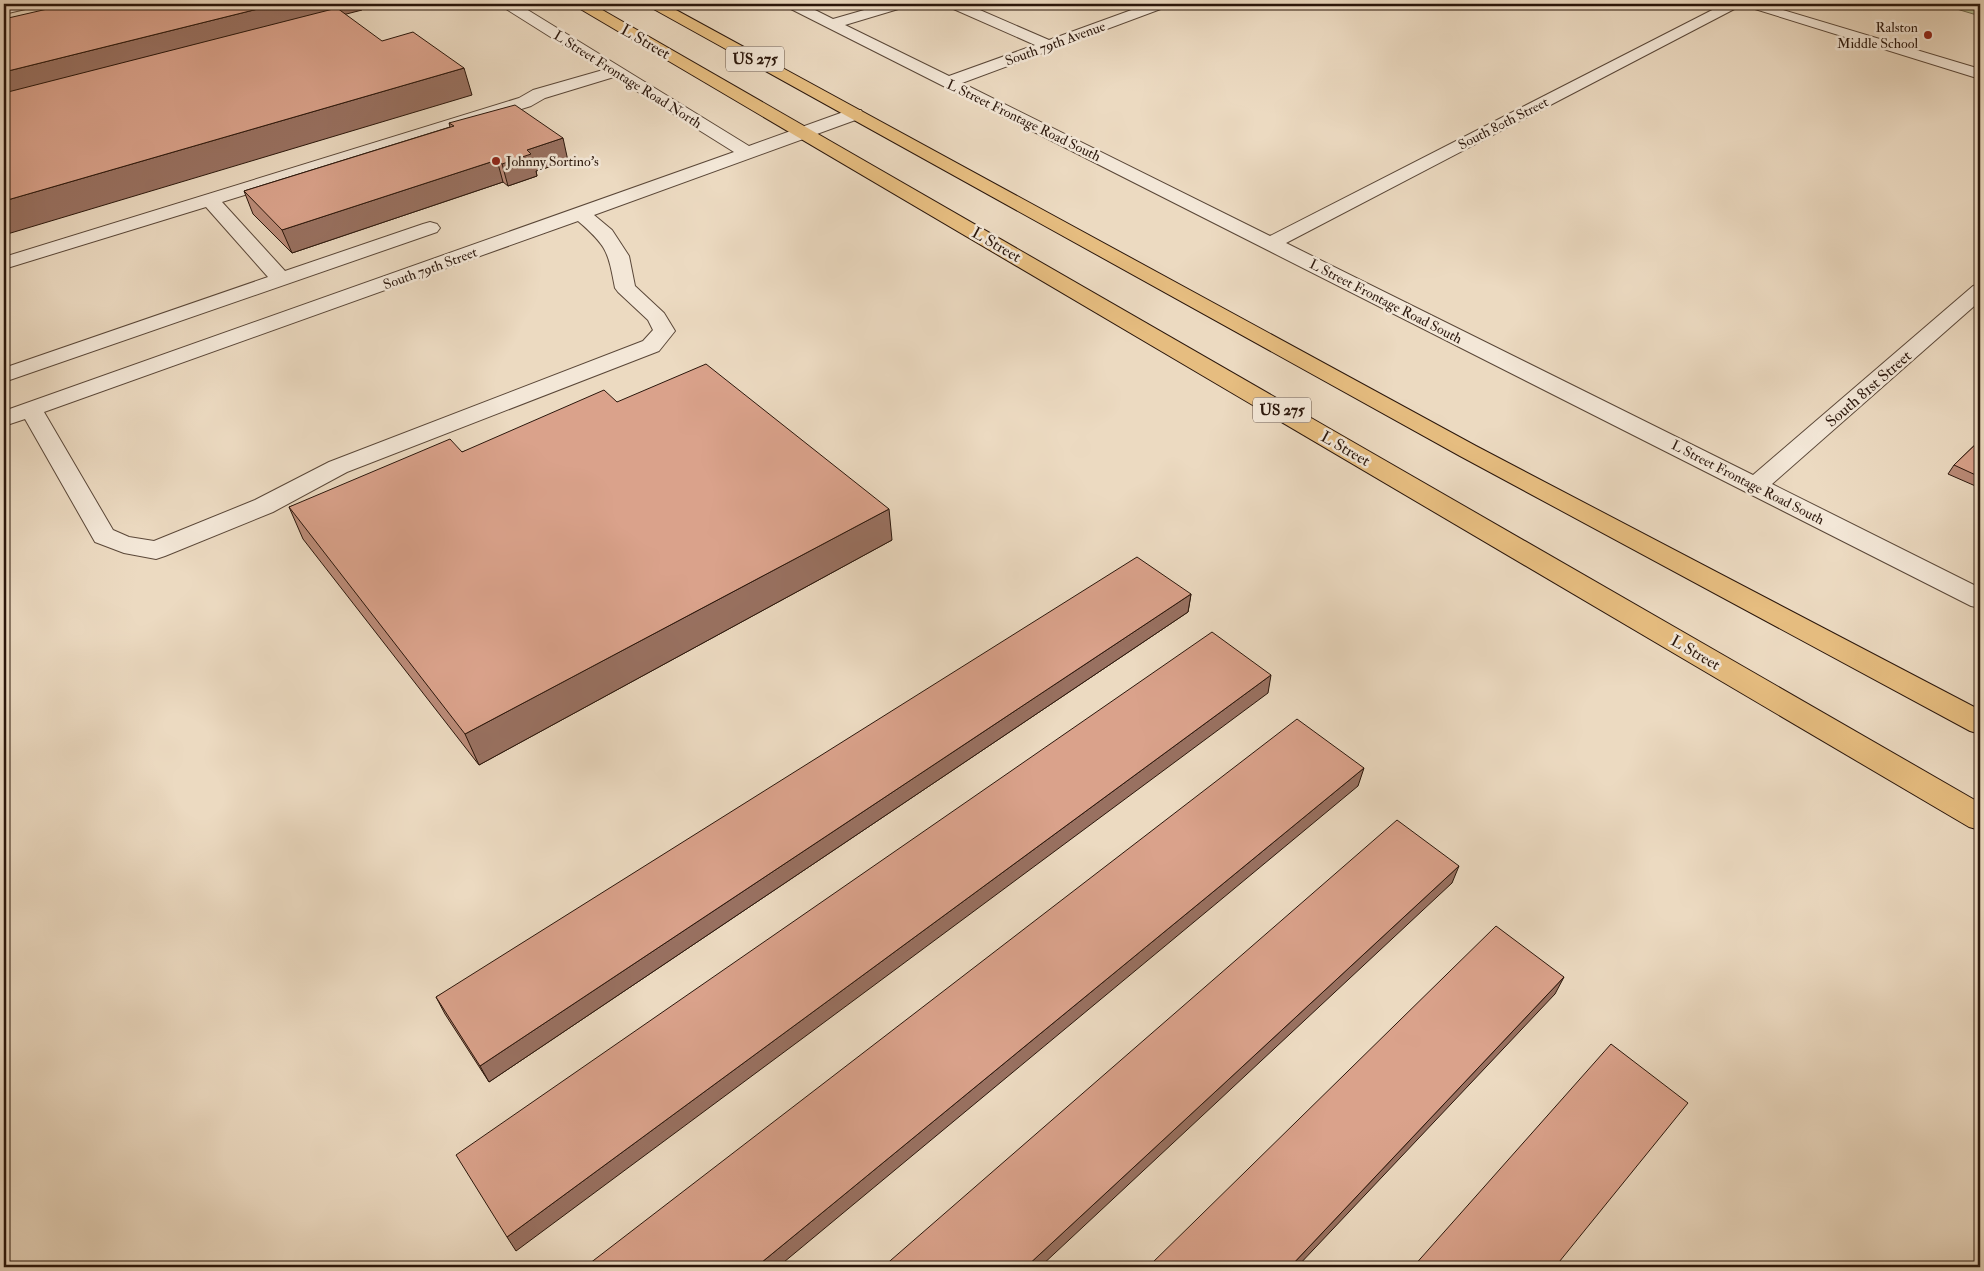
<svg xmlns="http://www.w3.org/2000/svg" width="1984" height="1271" viewBox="0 0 1984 1271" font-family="'IM FELL Double Pica',serif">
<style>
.green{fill:#b8bf92;stroke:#716a4e}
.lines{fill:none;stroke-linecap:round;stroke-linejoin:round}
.minor-casing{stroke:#5a4738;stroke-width:2}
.major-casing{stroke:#2a160b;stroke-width:2}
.minor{fill:#f3e7d7;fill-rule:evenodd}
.major{fill:#e6bd80;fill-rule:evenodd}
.wall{fill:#bb8b78;stroke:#2a160b}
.shaded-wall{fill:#997161;stroke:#2a160b}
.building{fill:#daa28b;stroke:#2a160b}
.poi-dot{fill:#8f2418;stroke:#f3e7d7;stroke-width:2}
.labels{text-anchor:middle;stroke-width:5;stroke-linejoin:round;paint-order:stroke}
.far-poi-label{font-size:14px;fill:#2a160b;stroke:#f3e7d7;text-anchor:end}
.far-street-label{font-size:14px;fill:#2a160b;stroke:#f3e7d7}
.shield{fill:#f3e7d7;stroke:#665548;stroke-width:1}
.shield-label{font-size:15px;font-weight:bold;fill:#2a160b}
.street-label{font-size:16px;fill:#2a160b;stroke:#f3e7d7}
</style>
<rect width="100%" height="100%" fill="#ecdac1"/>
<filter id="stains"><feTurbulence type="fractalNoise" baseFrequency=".004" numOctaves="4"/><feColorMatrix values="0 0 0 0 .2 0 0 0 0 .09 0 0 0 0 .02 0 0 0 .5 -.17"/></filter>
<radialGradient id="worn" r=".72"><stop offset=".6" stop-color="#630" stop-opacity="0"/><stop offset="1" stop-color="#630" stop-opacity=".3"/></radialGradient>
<path class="green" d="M1940,4H1980V16Z"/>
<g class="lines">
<defs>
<g id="minor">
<path d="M11,4H36L34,7L4,14V6Z"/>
<path d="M501,4H518L749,146L849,110H861L863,114L861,118L594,215L612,230L629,256L635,286L664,313L675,331L659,351L347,472L273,512L165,556L156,559L124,553L95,542L25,419L4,426V411L734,152L614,77L545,98L531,106L222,202L285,271L423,224L430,222L437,224L440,228L437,232L4,382V368L268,277L206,207L4,269V257L519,98L533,90L603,70L503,7ZM578,221C607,246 608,251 615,288L618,292L648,320L653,330L643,341L329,462L255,500L154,541L129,537L113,530L44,412Z"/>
<path d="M785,4H803L833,19L885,4H907L905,7L845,25L949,76L1035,45L949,7L947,4H966L1049,40L1148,4H1168L1166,7L962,83L1270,236L1724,4H1763L1980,69V79L1742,5L1286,243L1753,475L1973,286L1980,284V301L1772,484L1980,588V608L1971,606L787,7Z"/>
</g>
<g id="major">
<path d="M575,4H592L1980,803V830L1969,827L577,7Z"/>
<path d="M648,4H665L1476,446L1980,710V734L1970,731L1460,456L650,7Z"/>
</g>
</defs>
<use href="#minor" class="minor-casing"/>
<use href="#major" class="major-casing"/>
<use href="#minor" class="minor"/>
<use href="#major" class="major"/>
</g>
<g class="wall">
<path d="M449,123L568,161L536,171L537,176L508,186L503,182L292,253L253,214L244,191L450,127Z"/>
<path d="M617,402L892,540L479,765L303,539L289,507L462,452Z"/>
<path d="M1980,440V488L1948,474L1954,465Z"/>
<path d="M1191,594L1188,612L489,1082L445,1014L436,997Z"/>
</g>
<g class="shaded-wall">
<path d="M278,4H360L362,10L4,102V72Z"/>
<path d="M464,68L472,95L4,235V201Z"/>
<path d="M563,138L568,161L536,171L537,176L508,186L502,164L527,150Z"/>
<path d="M497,160L503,182L292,253L282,230Z"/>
<path d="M889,509L892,540L479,765L465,734Z"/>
<path d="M1191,594L1188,612L489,1082L480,1066Z"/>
<path d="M1271,675L1268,693L516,1251L507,1237Z"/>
<path d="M1364,768L1358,786L778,1267H756Z"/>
<path d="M1459,866L1452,883L1040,1267H1026Z"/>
<path d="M1564,977L1555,994L1297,1267H1290Z"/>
</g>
<g class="building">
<path d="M69,4H278L4,72V19Z"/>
<path d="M337,8L382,41L413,32L464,68L4,201V93Z"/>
<path d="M515,105L563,138L527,150L531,154L502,164L497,160L282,230L244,191L454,126L449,123Z"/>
<path d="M706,364L889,509L465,734L289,507L450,439L462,452L604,390L617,402Z"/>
<path d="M1980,440V477L1954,465Z"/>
<path d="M1137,557L1191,594L480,1066L436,997Z"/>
<path d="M1212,632L1271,675L507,1237L456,1155Z"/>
<path d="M1297,719L1364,768L756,1267H585Z"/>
<path d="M1397,820L1459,866L1026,1267H883Z"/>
<path d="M1496,926L1564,977L1290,1267H1148Z"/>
<path d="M1611,1044L1688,1103L1555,1267H1413Z"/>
</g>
<g class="poi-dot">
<circle cx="1928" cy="35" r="5"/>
<circle cx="496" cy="161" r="5"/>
</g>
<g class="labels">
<g class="far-poi-label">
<text x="1918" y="32">Ralston<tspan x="1918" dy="16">Middle School</tspan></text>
<text x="506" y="166" text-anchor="start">Johnny Sortino's</text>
</g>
<g class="far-street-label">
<text transform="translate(1055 43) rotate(-20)" y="5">South 79th Avenue</text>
<text transform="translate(628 79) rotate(32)" y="5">L Street Frontage Road North</text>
<text transform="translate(1024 120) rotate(26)" y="5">L Street Frontage Road South</text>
<text transform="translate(1503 123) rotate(-27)" y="5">South 80th Street</text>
<text transform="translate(430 268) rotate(-20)" y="5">South 79th Street</text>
<text transform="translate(1386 301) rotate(27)" y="5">L Street Frontage Road South</text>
<text transform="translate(1748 482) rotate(27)" y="5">L Street Frontage Road South</text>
</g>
<g class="shield">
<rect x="726" y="46.5" width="58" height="25" rx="4"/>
<rect x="1253" y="397.5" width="58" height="25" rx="4"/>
</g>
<g class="shield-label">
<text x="755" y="64">US 275</text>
<text x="1282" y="415">US 275</text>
</g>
<g class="street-label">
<text transform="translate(646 41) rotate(30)" y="6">L Street</text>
<text transform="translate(997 244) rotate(30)" y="6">L Street</text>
<text transform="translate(1868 388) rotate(-41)" y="6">South 81st Street</text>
<text transform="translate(1346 448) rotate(30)" y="6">L Street</text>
<text transform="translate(1696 652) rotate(30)" y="6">L Street</text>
</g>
</g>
<rect width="1984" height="1271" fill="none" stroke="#ecdac1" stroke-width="20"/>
<rect x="5" y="5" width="1974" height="1261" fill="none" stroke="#2a160b" stroke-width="2.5"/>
<rect x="10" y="10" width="1964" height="1251" fill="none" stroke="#2a160b"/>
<rect width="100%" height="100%" filter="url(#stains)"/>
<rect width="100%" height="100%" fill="url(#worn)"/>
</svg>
